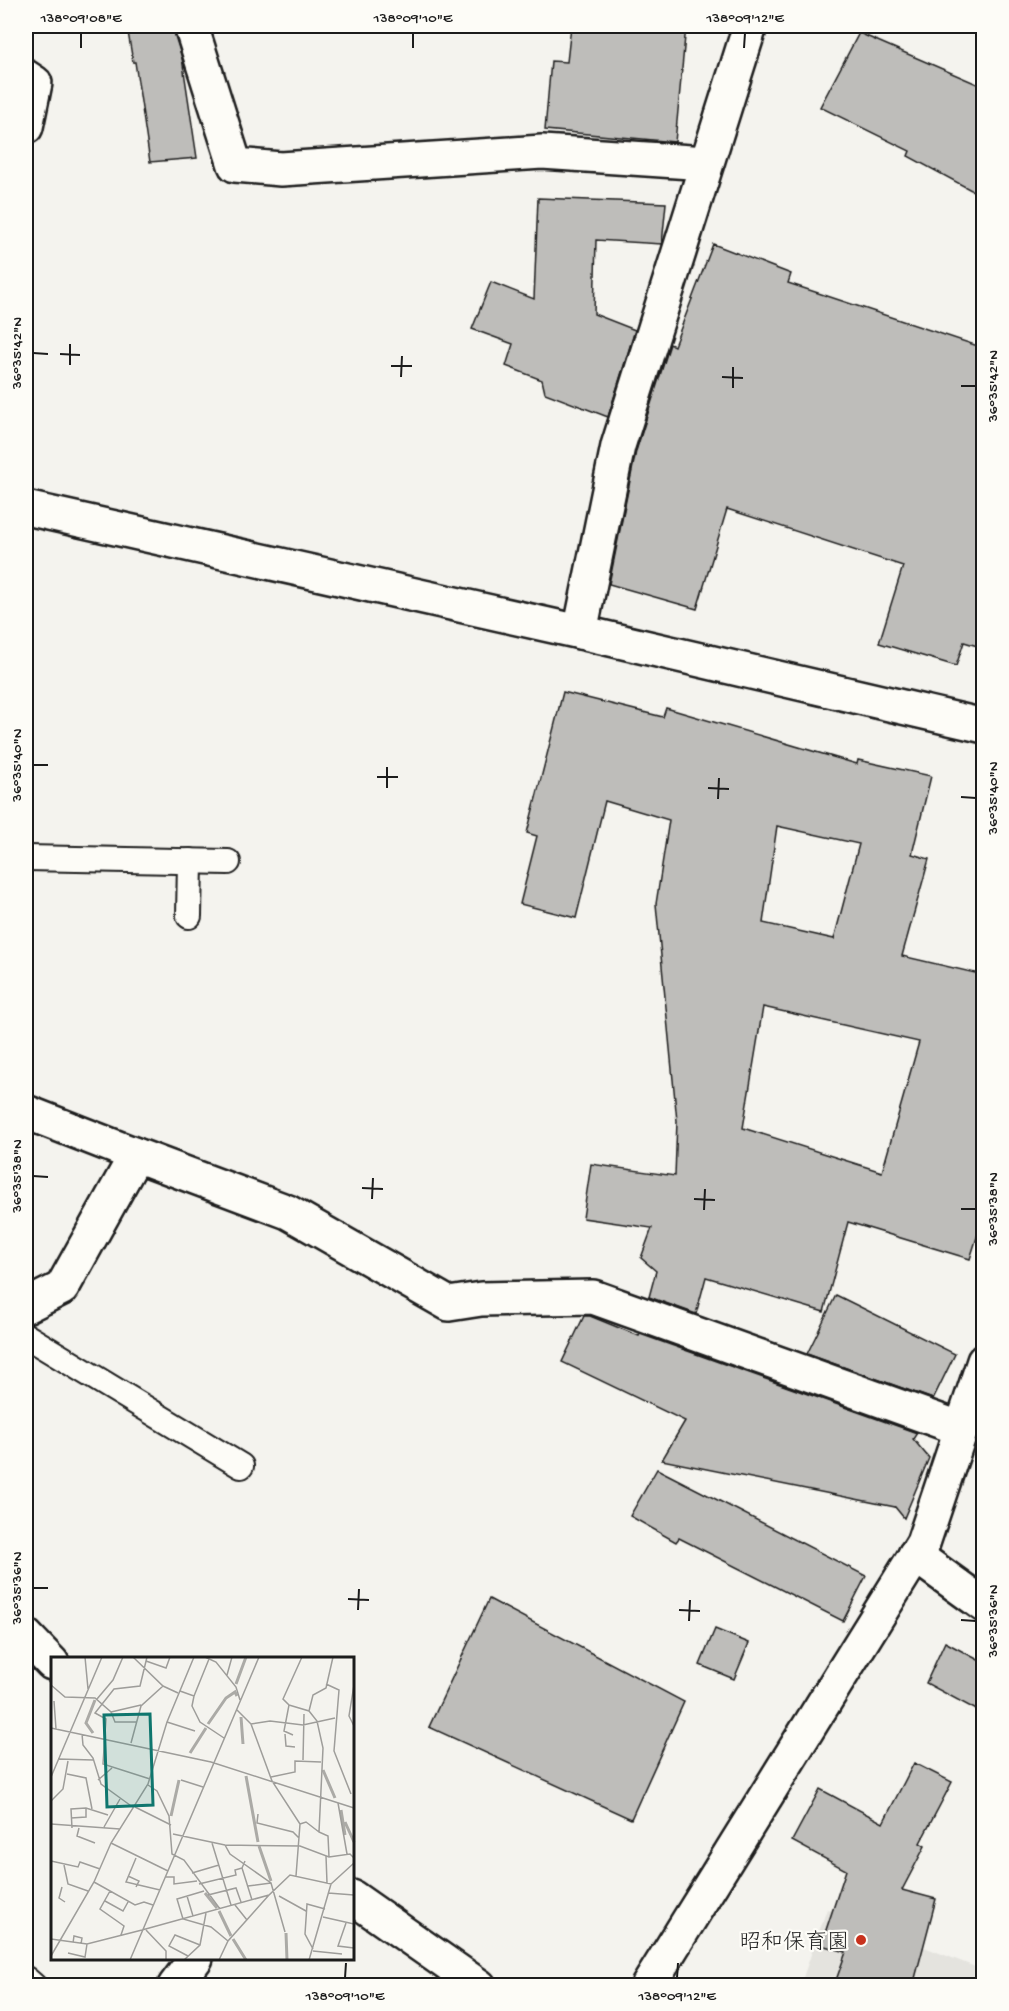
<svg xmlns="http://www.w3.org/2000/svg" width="1009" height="2011" viewBox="0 0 1009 2011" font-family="'Gochi Hand','Klee One',sans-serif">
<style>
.built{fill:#e4e3de}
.building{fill:#bebdba;stroke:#1c1c1c;stroke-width:1.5;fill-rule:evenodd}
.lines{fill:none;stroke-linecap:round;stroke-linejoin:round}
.lane-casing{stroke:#1c1c1c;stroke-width:28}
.street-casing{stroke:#1c1c1c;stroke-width:38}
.secondary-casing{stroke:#1c1c1c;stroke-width:38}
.lane{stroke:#fdfcf7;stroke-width:24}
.street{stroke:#fdfcf7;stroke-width:33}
.secondary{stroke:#fdfcf7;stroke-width:33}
.ticks{fill:none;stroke:#1c1c1c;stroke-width:2}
.poi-dot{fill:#c8321e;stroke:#fdfcf7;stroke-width:2}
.labels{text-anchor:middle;stroke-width:4.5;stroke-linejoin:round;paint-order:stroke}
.poi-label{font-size:22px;fill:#1c1c1c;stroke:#fdfcf7;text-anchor:end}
.inset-river{fill:none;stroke:#abaaa6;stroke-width:3}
.inset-road{fill:none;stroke:#9e9d9a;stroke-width:1.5}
.view{fill:#0f766e;fill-opacity:0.15;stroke:#0f766e;stroke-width:3}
.inset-edge{fill:none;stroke:#1c1c1c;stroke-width:3}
.neatline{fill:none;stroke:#1c1c1c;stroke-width:2}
.ticks-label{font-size:15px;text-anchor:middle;fill:#1c1c1c}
</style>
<rect width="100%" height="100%" fill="#f4f3ee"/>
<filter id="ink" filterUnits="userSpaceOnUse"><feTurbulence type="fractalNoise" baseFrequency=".0167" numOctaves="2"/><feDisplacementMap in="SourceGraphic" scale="12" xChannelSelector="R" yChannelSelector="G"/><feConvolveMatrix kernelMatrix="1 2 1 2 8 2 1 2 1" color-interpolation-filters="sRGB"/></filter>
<g filter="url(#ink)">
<path class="built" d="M827,1909L983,1970V1985L800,1986Z"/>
<g class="building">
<path d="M127,26H173L182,58L197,158L150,162L135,62H133Z"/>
<path d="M571,26H686L675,142L545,130L551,61L567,62Z"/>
<path d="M859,33L984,87V197L908,156L910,151L820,107Z"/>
<path d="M538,198L666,203L662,244L596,240L594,314L635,330L608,417L545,393L542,380L506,366L513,344L472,329L491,282L534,299Z"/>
<path d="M713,244L791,274L788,283L984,348V648L964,642L956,666L879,643L903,566L727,509L697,609L609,584L636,451L670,344L674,346Z"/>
<path d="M563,692L663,717L666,708L857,764L858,760L931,776L912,854L929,859L902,956L984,975V1215L970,1259L848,1222L824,1312L706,1277L696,1314L649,1297L656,1271L641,1258L652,1228L583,1218L591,1164L675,1176L677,1121L656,904L669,820L605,801L576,918L520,904L537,836L527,833ZM777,826L859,844L834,939L763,923ZM763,1007L919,1042L882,1172L743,1128Z"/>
<path d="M836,1295L955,1354L933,1399L807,1354Z"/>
<path d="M584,1316H590L639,1336L640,1334L917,1433L913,1439L929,1458L904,1518L895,1507L662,1460L685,1421L562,1362Z"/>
<path d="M657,1469L866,1576L843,1621L679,1538L676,1542L630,1516Z"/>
<path d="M489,1599L684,1702L631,1819L429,1727Z"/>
<path d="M715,1629L749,1643L734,1679L700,1665Z"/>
<path d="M945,1642L984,1663V1714L926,1683Z"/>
<path d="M914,1763L952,1782L920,1843L925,1846L902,1890L936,1899L913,1986H834L846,1952L821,1945L846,1870L792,1841L820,1789L883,1823Z"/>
</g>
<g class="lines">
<defs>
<g id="lane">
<path d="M26,858L228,862"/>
<path d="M189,916L190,861"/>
<path d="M26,1336L241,1466"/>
<path d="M26,1979L34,1986"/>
</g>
<g id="street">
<path d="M191,26L235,165L281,169L542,152L706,163"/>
<path d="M26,77L35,83L26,127"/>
<path d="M580,632L618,446L750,26"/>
<path d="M26,1112L136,1155L288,1212L449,1304L481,1299L593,1297L962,1429"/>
<path d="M26,1306L62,1288L136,1155"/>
<path d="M915,1555L984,1605"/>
<path d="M26,1636L52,1663"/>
<path d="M352,1897L479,1986"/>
<path d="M175,1986L196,1958"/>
<path d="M648,1986L923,1543L984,1361"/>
</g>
<path id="secondary" d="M26,508L580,632L984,726"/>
</defs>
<use href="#lane" class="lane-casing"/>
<use href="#street" class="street-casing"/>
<use href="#secondary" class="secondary-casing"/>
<use href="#lane" class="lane"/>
<use href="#street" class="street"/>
<use href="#secondary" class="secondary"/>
</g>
</g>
<path class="ticks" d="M81,48V33M413,48V33M744,48L745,33M33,353L48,354M60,354L80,355M70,365V344M391,366H412M401,377L402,356M722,377L743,378M961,386H976M733,388V367M33,765H48M377,777H398M387,788V767M708,788L729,789M961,797L976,798M718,799L719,778M33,1176L48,1177M362,1188L383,1189M372,1199L373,1178M694,1199L715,1200M961,1209H976M704,1210L705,1189M33,1588H48M348,1599L369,1600M358,1610L359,1589M679,1610L700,1611M961,1620L976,1621M689,1621L690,1600M345,1978L346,1963M677,1978L678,1963"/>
<circle class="poi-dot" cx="861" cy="1940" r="6"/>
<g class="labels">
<g class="poi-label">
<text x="849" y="1948">昭和保育園</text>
</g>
</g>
<g transform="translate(51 1657)">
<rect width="303" height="303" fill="#f4f3ee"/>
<path class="inset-river" d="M185,27L195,0M190,60L192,87M157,67L175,41L184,35L186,39M42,76L35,66L44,43M139,96L155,71M272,113L284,141M195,119L207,185M290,153L294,178M120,159L128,123M294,165L303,185M208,189L220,224M154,236L166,251M168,254L180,279M235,276L236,303M182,282L195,303"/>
<path class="inset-road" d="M34,0L37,32M82,0L112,29L127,36M96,0L89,29L63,32L44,56L55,62L52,107L99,122M154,0L165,5L185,30L189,43M95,4L115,11L119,0M176,18L181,0M275,27L288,33L283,94L300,137M0,28L14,40L44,41L60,55L64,65H85M303,28L298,59L303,69M129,34L143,39L141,49L149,65L173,81M143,39L158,2M46,42L62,23L72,0M3,44L5,72M238,48L258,54L266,64L272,91L268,175L277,179L278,200M186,53L200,67L219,64L252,68L284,61M258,54L262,38L275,31L282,0M60,55L90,48M116,65L144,74M200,67L221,124L249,167L245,219M0,71L160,105L303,151M31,77L32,88L42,101L50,127L83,151M234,77L235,89L244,90M242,78L233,74L238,48L232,42L251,0M80,86L90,49L112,29M7,102L42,103M252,103L253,57M16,117L35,121L41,152M0,120L51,0M220,120L244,115V104L270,105M47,123L61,111M130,123L152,130M97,128L106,134L118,159L121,197L133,203L169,252M0,144L12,132L17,104M287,146L296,197M84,150L120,168M207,157L206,166L242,175L248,181M20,161L35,160V151M0,167L69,172M249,167L255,165L268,175M53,170L69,142M21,171L20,152L35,151L57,158M28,171L26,179L44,186M122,177L174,188L249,189L278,200L299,197L303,201M60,186L117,214M161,186L180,248M174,188L179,197L220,226L234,275M275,199L276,226M85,201L75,225L109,233M0,204L27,210L29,205L49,212M194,204L191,211L201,243M13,208L17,227L37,234M141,216L168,208M77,219L88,224L85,230M115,220H123V227L146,224M43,225L84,248L93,245L102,248M148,227L185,218L184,213L191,211M197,229L220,226M11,230L8,241L14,245M59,234L49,252L73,269L70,278M153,234L126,242L132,262L160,270L177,284M277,236L303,238M157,238L185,231L190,245M136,239L142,259M228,239L255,254M54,244L72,254L77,245M184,248L196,263M272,260L303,267M295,266L287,289L303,291M91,273L218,238L239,218L280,227L303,206M95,273L115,294V302M0,282L36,287L91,273M22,286L23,279L31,281L30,287M262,292L254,277L256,247L274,252M262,294L291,297M17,296L34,300L36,287M0,299L43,225L60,186L97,127L116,65L143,0M137,299L118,289L124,278L149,288M79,303L208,0M133,303L149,288L155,256M168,303L177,284L218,238M258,303L280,227"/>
<path class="view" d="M99,57L102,148L56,150L53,58Z"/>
<rect width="303" height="303" class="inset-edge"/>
</g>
<rect width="1009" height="2011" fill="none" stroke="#fdfcf7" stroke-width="66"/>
<rect x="33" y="33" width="943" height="1945" class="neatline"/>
<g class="ticks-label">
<text x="81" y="22">138°09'08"E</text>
<text x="413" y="22">138°09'10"E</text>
<text x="745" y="22">138°09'12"E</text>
<text transform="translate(16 353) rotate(-90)" y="5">36°35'42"N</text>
<text transform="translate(992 386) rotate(-90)" y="5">36°35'42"N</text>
<text transform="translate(16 765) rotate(-90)" y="5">36°35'40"N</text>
<text transform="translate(992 798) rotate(-90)" y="5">36°35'40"N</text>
<text transform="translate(16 1176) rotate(-90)" y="5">36°35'38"N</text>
<text transform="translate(992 1209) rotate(-90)" y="5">36°35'38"N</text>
<text transform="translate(16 1588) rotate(-90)" y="5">36°35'36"N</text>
<text transform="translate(992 1621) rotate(-90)" y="5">36°35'36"N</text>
<text x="345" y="2000">138°09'10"E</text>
<text x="677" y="2000">138°09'12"E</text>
</g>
</svg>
